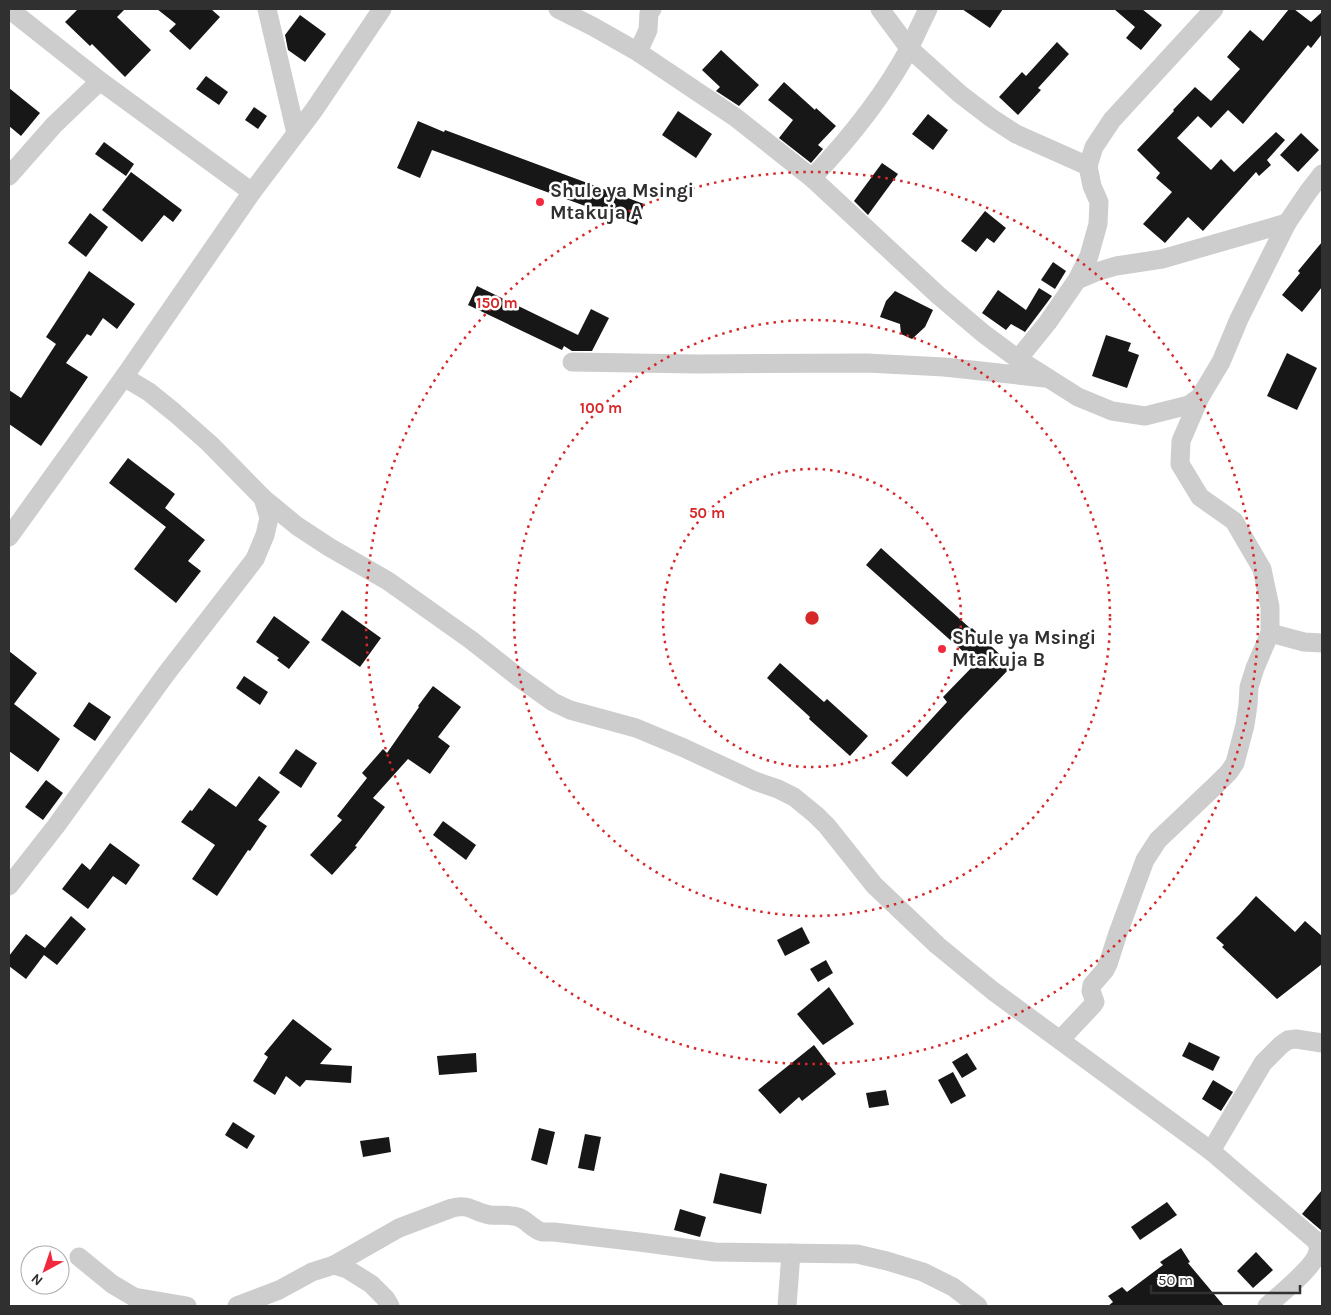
<svg xmlns="http://www.w3.org/2000/svg" width="1331" height="1315" font-family="Karla,sans-serif">
<rect width="100%" height="100%" fill="#fff"/>
<g fill="#171717">
<polygon points="78,9 125,9 117,17 151,50 125,77 92,44 90,46 65,22"/>
<polygon points="157,9 211,9 220,17 190,50 169,31 176,24"/>
<polygon points="962,9 1003,9 990,28"/>
<polygon points="1114,9 1142,9 1162,25 1141,50 1126,38 1135,27"/>
<polygon points="1289,9 1294,9 1311,22 1322,12 1322,34 1311,48 1308,45 1243,124 1228,110 1211,128 1198,116 1177,138 1211,170 1221,159 1234,172 1276,132 1285,140 1267,160 1271,165 1259,176 1256,172 1203,231 1188,217 1165,243 1143,224 1172,192 1156,178 1160,173 1137,150 1174,111 1173,110 1195,87 1211,101 1240,69 1227,57 1250,30 1263,41"/>
<polygon points="300,15 326,34 305,62 288,50 285,35"/>
<polygon points="1057,42 1069,54 1038,88 1041,90 1018,115 999,97 1022,72 1026,76"/>
<polygon points="721,50 759,85 739,106 716,91 720,87 702,70"/>
<polygon points="206,76 228,92 219,105 196,89"/>
<polygon points="784,82 815,110 816,108 836,126 818,145 823,149 811,163 779,138 793,120 768,100"/>
<polygon points="9,88 40,113 21,136 9,126"/>
<polygon points="254,107 267,116 258,129 245,120"/>
<polygon points="678,111 712,134 696,158 662,135"/>
<polygon points="928,114 948,130 933,150 912,134"/>
<polygon points="418,121 444,132 445,130 644,204 637,225 432,150 420,178 397,168"/>
<polygon points="1301,133 1319,150 1298,172 1280,155"/>
<polygon points="104,142 134,164 126,176 95,154"/>
<polygon points="882,163 898,174 868,215 854,201"/>
<polygon points="131,172 182,210 173,222 164,215 142,242 102,210"/>
<polygon points="985,211 1006,228 994,243 987,238 976,252 961,241"/>
<polygon points="90,213 108,227 86,257 68,243"/>
<polygon points="1322,242 1322,287 1302,312 1282,295 1300,273 1298,271"/>
<polygon points="1053,262 1066,271 1055,289 1041,280"/>
<polygon points="89,271 135,304 117,329 103,318 91,336 87,334 66,363 88,377 41,446 9,424 9,390 21,398 56,344 46,337"/>
<polygon points="477,286 578,335 591,309 609,318 592,351 572,351 564,346 562,350 468,305"/>
<polygon points="1039,288 1052,296 1025,332 1011,324 1006,330 982,313 998,290 1026,310"/>
<polygon points="895,291 933,310 925,327 912,339 901,334 900,324 880,317 886,301"/>
<polygon points="1106,335 1131,343 1128,351 1139,355 1127,388 1092,376"/>
<polygon points="1287,353 1317,368 1297,410 1267,396"/>
<polygon points="128,458 175,494 165,508 205,540 188,561 201,571 176,603 134,569 166,527 109,483"/>
<polygon points="881,548 971,629 972,628 1012,666 963,717 907,777 891,763 947,702 943,697 976,663 866,565"/>
<polygon points="342,610 381,638 360,667 321,640"/>
<polygon points="274,616 310,642 289,669 277,660 279,658 256,642"/>
<polygon points="9,651 37,673 14,704 60,739 38,772 9,751"/>
<polygon points="780,663 824,702 827,699 868,736 850,756 809,719 810,717 767,678"/>
<polygon points="244,676 268,692 260,705 236,688"/>
<polygon points="433,686 461,707 438,737 450,746 430,774 408,759 373,798 385,807 355,846 357,847 332,875 310,855 342,820 337,816 367,778 362,773 383,749 387,753 419,707 418,706"/>
<polygon points="89,702 111,717 95,741 73,726"/>
<polygon points="296,749 317,763 301,788 279,773"/>
<polygon points="259,776 280,792 258,820 267,826 250,851 248,850 217,896 192,879 215,845 181,822 190,810 192,811 209,788 236,807"/>
<polygon points="46,780 63,793 43,820 25,807"/>
<polygon points="443,821 476,845 466,860 433,835"/>
<polygon points="110,843 140,865 126,885 113,876 88,909 62,889 82,863 90,870"/>
<polygon points="1256,896 1295,932 1305,921 1322,936 1322,964 1277,999 1222,947 1224,945 1216,938 1240,914"/>
<polygon points="71,916 86,929 57,965 44,955 26,979 9,966 9,956 26,934 45,948"/>
<polygon points="802,927 810,943 785,956 777,940"/>
<polygon points="826,960 833,973 818,982 810,969"/>
<polygon points="829,987 854,1024 823,1045 797,1014"/>
<polygon points="293,1019 332,1049 320,1064 352,1066 351,1083 306,1080 300,1087 286,1076 275,1095 253,1081 268,1057 264,1054"/>
<polygon points="1189,1042 1220,1057 1213,1071 1182,1056"/>
<polygon points="814,1045 836,1074 802,1101 799,1097 780,1114 758,1090"/>
<polygon points="476,1053 477,1072 439,1075 437,1056"/>
<polygon points="967,1053 977,1069 962,1078 952,1062"/>
<polygon points="953,1072 966,1096 951,1104 938,1080"/>
<polygon points="1213,1080 1233,1092 1221,1111 1202,1099"/>
<polygon points="886,1090 889,1105 869,1108 866,1093"/>
<polygon points="233,1122 255,1136 247,1149 225,1135"/>
<polygon points="539,1128 555,1132 547,1165 531,1160"/>
<polygon points="585,1134 601,1137 594,1171 578,1168"/>
<polygon points="389,1137 391,1152 363,1157 360,1141"/>
<polygon points="720,1173 767,1184 761,1214 713,1203"/>
<polygon points="1322,1190 1322,1231 1302,1214"/>
<polygon points="1167,1202 1177,1215 1140,1240 1131,1227"/>
<polygon points="680,1209 706,1217 700,1237 674,1230"/>
<polygon points="1181,1248 1190,1262 1188,1263 1224,1306 1108,1306 1113,1302 1108,1296 1122,1287 1127,1292 1163,1265 1160,1262"/>
<polygon points="1256,1252 1273,1270 1253,1288 1237,1271"/>
</g>
<g fill="none" stroke-linecap="round" stroke-linejoin="round">
<g stroke="#cdcdcd" stroke-width="19">
<polyline points="9,9 100,81 252,192"/>
<polyline points="267,9 296,133"/>
<polyline points="558,9 592,26 638,52 735,117 812,178 938,295 984,334 1018,359 1078,397 1112,411 1145,416 1189,405 1200,397 1221,362 1239,319 1287,223 1308,192 1322,174"/>
<polyline points="880,9 909,48 960,94 990,117 1016,134 1088,166"/>
<polyline points="638,52 648,30 649,13 652,9"/>
<polyline points="9,176 54,125 100,81"/>
<path d="M812,178C849,139 884,96 910,47C916,34 922,21 928,9"/>
<polyline points="1077,280 1096,272 1116,266 1162,259 1287,223"/>
<polyline points="1018,359 1048,322 1077,280 1089,256 1098,224 1099,202 1092,186 1088,166 1094,147 1112,120 1214,9"/>
<polyline points="572,362 697,364 867,363 944,367 1045,378"/>
<path d="M124,377L149,392L175,413L210,444L263,498L297,526L329,547L388,581L471,640L518,677L553,702L570,710L636,728L684,748L755,781L778,789L794,797L816,815L827,826L874,885L937,945L993,991L1211,1151L1315,1240C1317,1243 1319,1247 1318,1251C1316,1266 1279,1295 1267,1306"/>
<polyline points="9,537 124,377 252,192 314,110 382,9"/>
<polyline points="1270,633 1304,642 1322,643"/>
<polyline points="9,886 56,826 166,674 255,559 265,535 269,518 263,498"/>
<polyline points="1060,1040 1093,1005 1095,1002 1091,991 1092,985 1105,970 1108,964 1118,933 1145,860 1158,840 1216,785 1229,772 1235,763 1245,725 1248,705 1249,687 1255,668 1270,633 1270,607 1262,569 1234,521 1200,497 1180,464 1181,441 1200,397"/>
<polyline points="1211,1151 1263,1063 1281,1045 1288,1040 1296,1039 1322,1043"/>
<polyline points="79,1257 112,1284 134,1297 187,1306"/>
<path d="M334,1265L399,1228L452,1208C469,1203 475,1213 490,1215C499,1216 509,1214 518,1217C527,1220 532,1229 542,1232C545,1232 550,1232 554,1232L639,1242L715,1252L857,1254L887,1261L923,1272L953,1287L978,1306"/>
<polyline points="237,1306 279,1290 312,1272 334,1265 347,1269 371,1284 386,1299 390,1306"/>
<polyline points="787,1306 791,1253"/>
</g>
</g>
<g fill="none" stroke="#d62828" stroke-width="2.5" stroke-dasharray="2.5 5">
<circle cx="812" cy="618" r="149"/>
<circle cx="812" cy="618" r="298"/>
<circle cx="812" cy="618" r="446"/>
</g>
<g fill="#f1293e" stroke="#fff" stroke-width="2">
<circle cx="540" cy="202" r="5"/>
<circle cx="942" cy="649" r="5"/>
</g>
<g text-anchor="middle" dominant-baseline="central" stroke-width="5" stroke-linejoin="round" paint-order="stroke">
<g font-size="19" font-weight="bold" fill="#303030" stroke="#fff" text-anchor="start">
<text x="550" y="191">Shule ya Msingi<tspan x="550" dy="22">Mtakuja A</tspan></text>
<text x="952" y="638">Shule ya Msingi<tspan x="952" dy="22">Mtakuja B</tspan></text>
</g>
</g>
<circle cx="812" cy="618" r="8" fill="#d62828" stroke="#fff" stroke-width="2.5"/>
<g font-size="15" text-anchor="middle" font-weight="bold" fill="#d62828" stroke="#fff" stroke-width="5" stroke-linejoin="round" paint-order="stroke">
<text x="497" y="308">150 m</text>
<text x="601" y="413">100 m</text>
<text x="707" y="518">50 m</text>
</g>
<rect width="1331" height="1315" fill="none" stroke="#303030" stroke-width="20"/>
<g transform="translate(45 1270) rotate(220)"><circle r="24" fill="#ffffff" stroke="#acacac"/>
<path d="M0-4L9 19L0 12L-9 19Z" fill="#f1293e"/>
<text y="-8" font-size="14" font-weight="bold" text-anchor="middle" fill="#303030">N</text>
</g>
<path d="M1151 1285v8h149v-8" fill="none" stroke="#303030" stroke-width="2.5"/>
<text x="1158" y="1285" font-size="15" fill="#303030" stroke="#ffffff" stroke-width="4" paint-order="stroke">50 m</text>
</svg>
